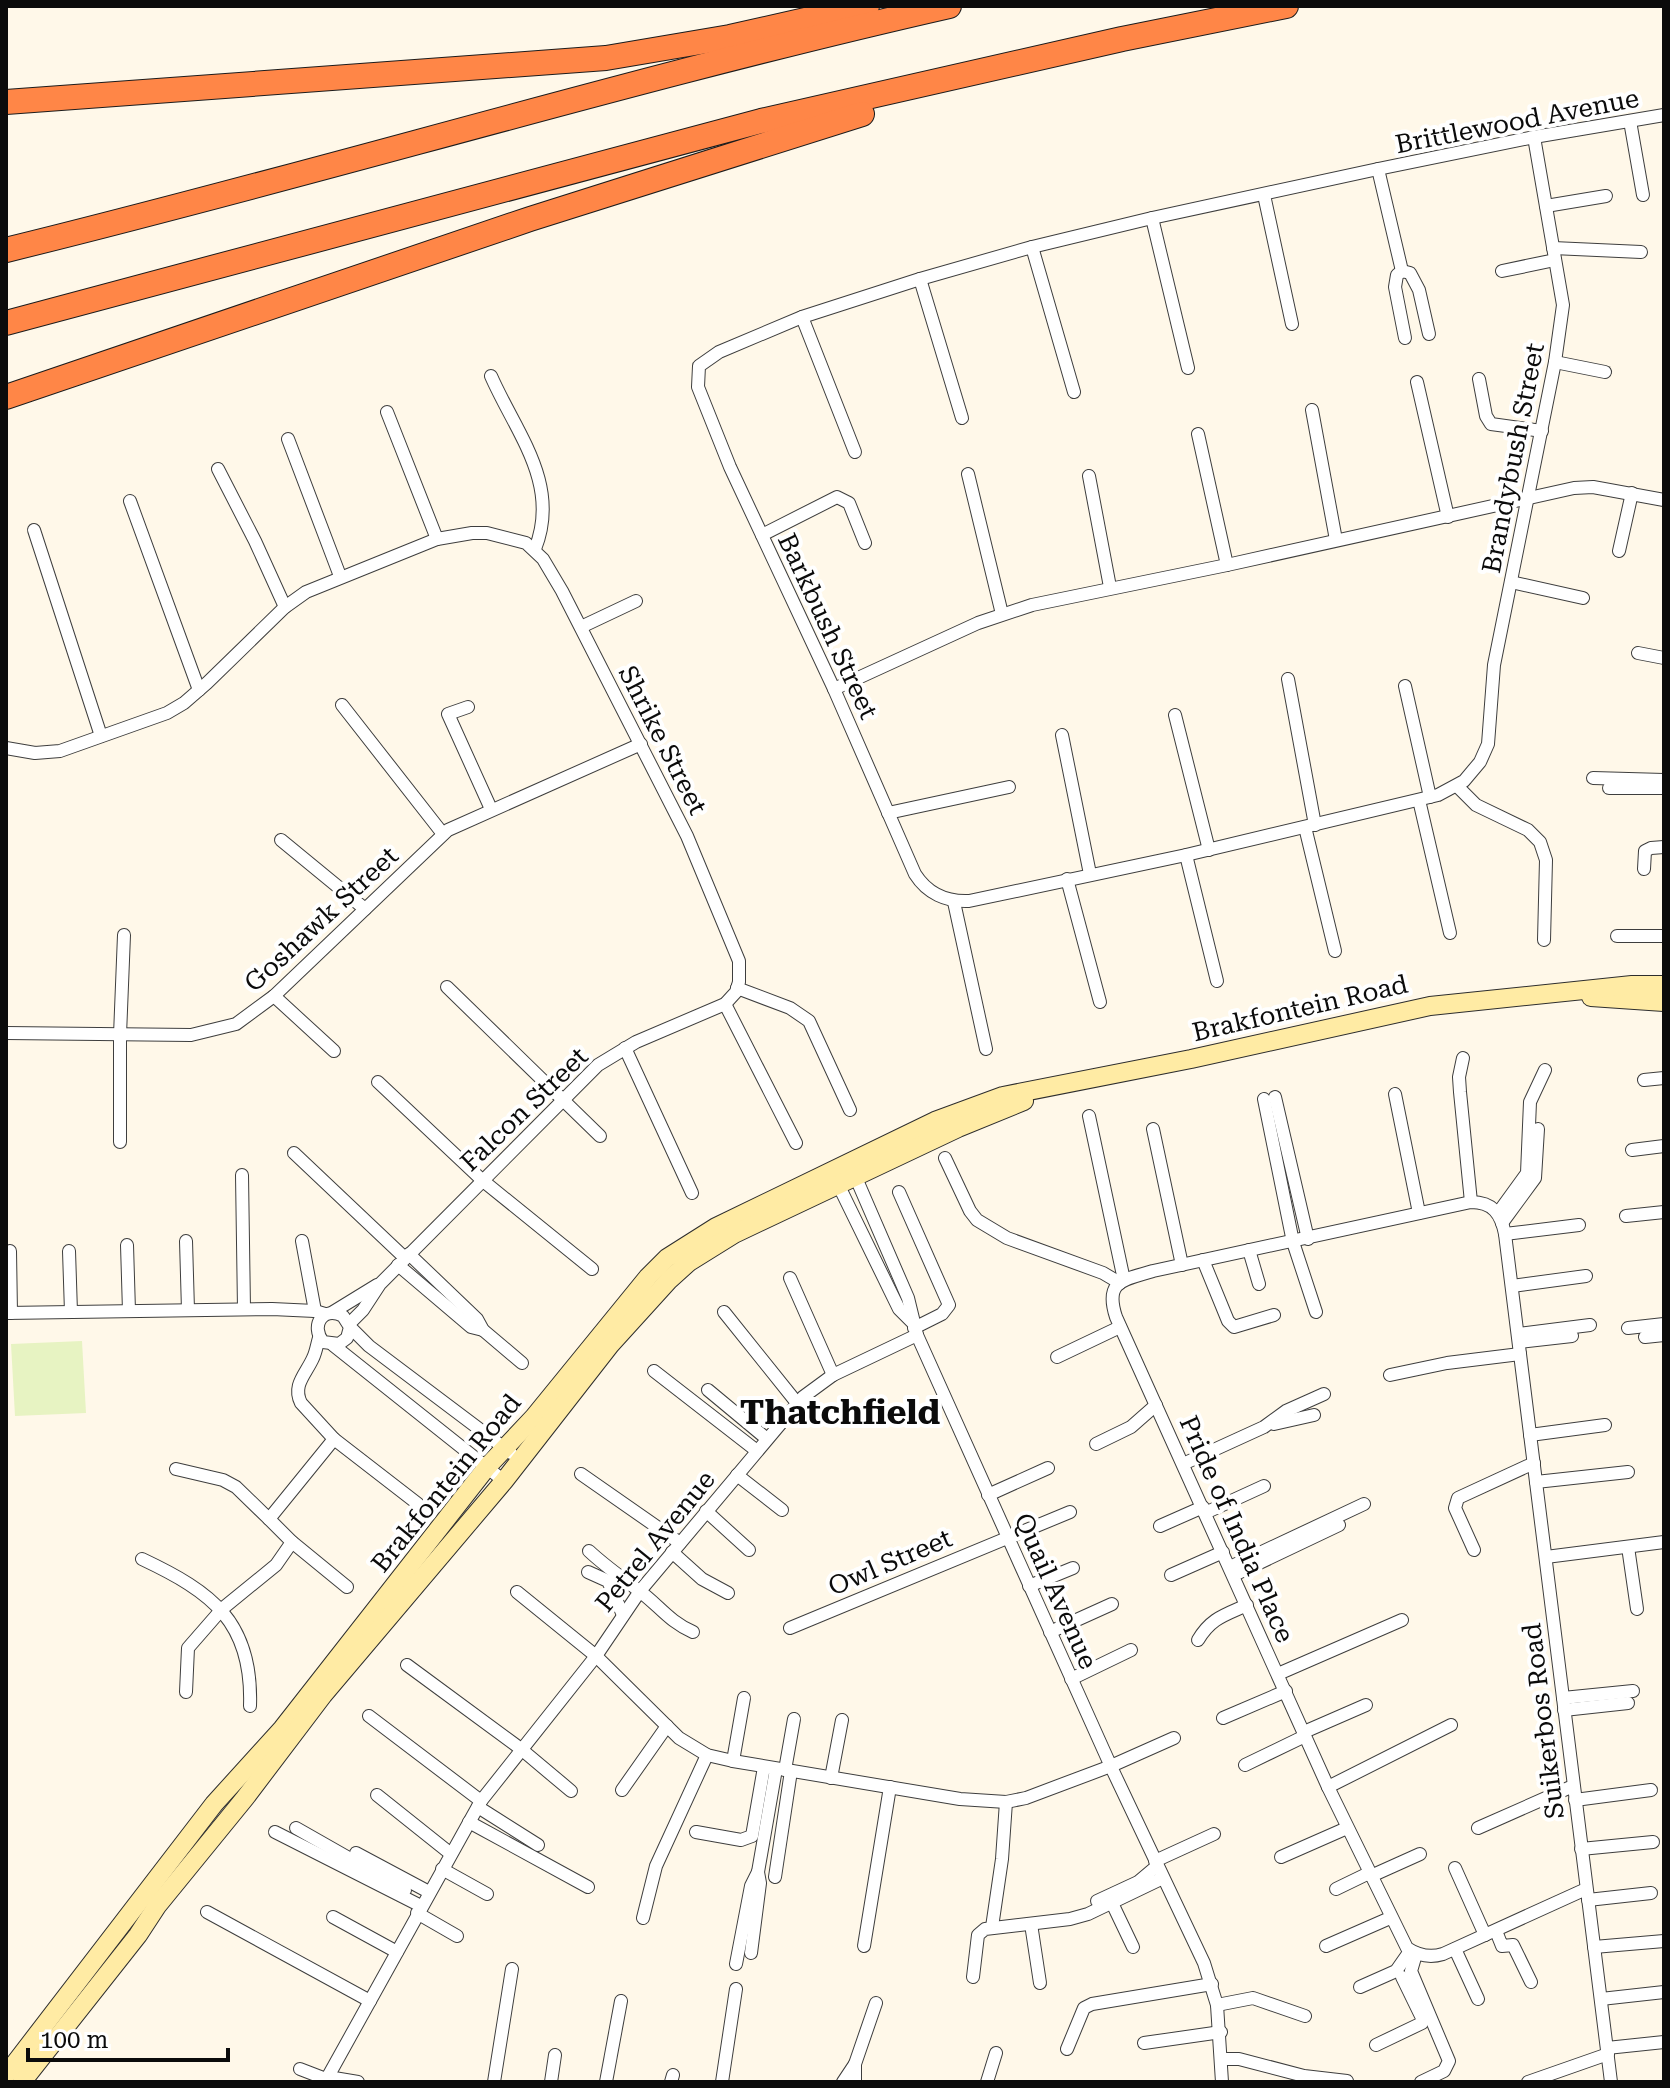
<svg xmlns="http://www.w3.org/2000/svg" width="1670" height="2088" font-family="'Roboto Serif',serif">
<rect width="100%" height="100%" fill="#fff8e9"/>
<polygon fill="#e7f3c2" points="82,1341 86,1413 15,1416 11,1344"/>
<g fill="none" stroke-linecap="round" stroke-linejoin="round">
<g stroke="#3e3e3e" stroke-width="14">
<g id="street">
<polyline points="1630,121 1643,195"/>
<path d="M1534,137L1563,305L1555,362L1494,665L1488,744L1480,762L1464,781L1438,795L1186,855L969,901C946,902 927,893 915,874L834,689L730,467L698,387L699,366L719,352L802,317L920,279L1032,247L1152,218L1378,169L1534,137L1664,115"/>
<polyline points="1378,169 1402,271"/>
<polyline points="1264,195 1292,324"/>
<polyline points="1546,206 1606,196"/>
<polyline points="1152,218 1188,368"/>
<polyline points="1032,247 1074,392"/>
<polyline points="1553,248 1641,252"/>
<polyline points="1502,271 1555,260"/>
<polyline points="920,279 962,418"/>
<polyline points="802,317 855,452"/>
<polyline points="1405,338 1395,287 1397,275 1402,271 1410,273 1419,290 1429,334"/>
<polyline points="1555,362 1605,372"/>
<path d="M491,376C516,433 561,484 535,549"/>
<polyline points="1479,379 1486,416 1491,424 1542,431"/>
<polyline points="1417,382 1448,517"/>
<polyline points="1312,410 1336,540"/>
<polyline points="387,412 437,539"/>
<polyline points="1198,434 1227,565"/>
<polyline points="288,439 340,576"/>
<polyline points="218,469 255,541 285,607"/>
<polyline points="968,474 1002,614"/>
<polyline points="1089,476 1110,587"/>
<polyline points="130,501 199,690"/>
<polyline points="34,530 101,736"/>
<polyline points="762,535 837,497 849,503 865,543"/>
<polyline points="1619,551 1632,493"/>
<polyline points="1511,582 1583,598"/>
<polyline points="581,627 636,601"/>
<polyline points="1638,653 1664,658"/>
<polyline points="1288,679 1315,825"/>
<polyline points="1405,686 1430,797"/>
<polyline points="834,689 978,623 1032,605 1227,565 1574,488 1593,487 1664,500"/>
<polyline points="342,705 443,834"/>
<polyline points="468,707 448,714 491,809"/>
<polyline points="1175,715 1209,850"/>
<polyline points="1062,735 1090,874"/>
<polyline points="6,748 35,753 60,751 167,713 184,703 207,683 285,607 306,592 437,539 472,533 487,533 526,543 543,559 562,591 687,836 739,961 739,982 736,992 725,1004 636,1042 598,1065 380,1284 363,1310 349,1324"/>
<polyline points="1593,778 1664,780"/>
<polyline points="1457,786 1476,805 1528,830 1540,842 1546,860 1544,940"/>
<polyline points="1609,788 1664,788"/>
<polyline points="1419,800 1450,933"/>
<polyline points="888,813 1009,787"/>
<polyline points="1305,827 1335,951"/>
<polyline points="281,840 365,909"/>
<polyline points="1186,855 1217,981"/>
<polyline points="1644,869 1645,851 1651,848 1664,847"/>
<polyline points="1067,879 1100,1002"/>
<polyline points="954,902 986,1049"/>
<polyline points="1617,936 1664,936"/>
<polyline points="447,987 600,1136"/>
<polyline points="737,988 790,1008 809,1021 850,1110"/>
<polyline points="274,996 334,1051"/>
<polyline points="725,1004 796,1143"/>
<polyline points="6,1033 191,1035 236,1024 274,996 448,830 641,744"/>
<polyline points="625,1048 692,1193"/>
<polyline points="1463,1058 1459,1077 1460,1092 1471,1202"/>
<polyline points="1644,1080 1664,1078"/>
<polyline points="378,1082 482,1180 592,1269"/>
<polyline points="1395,1094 1419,1213"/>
<polyline points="1275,1097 1308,1239"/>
<polyline points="1264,1099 1293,1242 1316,1312"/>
<polyline points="1089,1116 1124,1280"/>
<polyline points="1153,1129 1182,1265"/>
<polyline points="120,1142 120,1035 124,935"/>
<polyline points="1632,1150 1664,1146"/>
<polyline points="294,1153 405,1258"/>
<polyline points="945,1158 970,1211 977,1220 1007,1238 1103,1273 1120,1283"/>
<polyline points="853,1171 908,1298 917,1335 1113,1771 1204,1963 1217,2005 1222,2082"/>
<polyline points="242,1175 244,1309"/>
<polyline points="835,1178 899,1309 912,1322"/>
<polyline points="899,1192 949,1305 942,1314 914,1328"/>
<polyline points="1498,1213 1527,1173 1530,1102 1545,1070"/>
<polyline points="1626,1216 1664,1212"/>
<polyline points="1502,1223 1535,1178 1538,1129"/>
<polyline points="1505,1234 1579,1225"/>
<polyline points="186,1241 188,1310"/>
<polyline points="302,1241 315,1311"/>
<polyline points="127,1245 129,1311"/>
<polyline points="1249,1250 1259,1284"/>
<polyline points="10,1251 11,1313"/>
<polyline points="69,1251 71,1312"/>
<polyline points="409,1254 477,1319 483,1330 522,1363"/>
<polyline points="1203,1260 1228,1321 1234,1327 1274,1315"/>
<polyline points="398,1265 471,1327 483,1330"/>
<polyline points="790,1278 833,1375"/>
<polyline points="1512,1286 1586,1276"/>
<polyline points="333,1312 377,1285"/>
<polyline points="724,1312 797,1403"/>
<polyline points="6,1313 272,1309 315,1311 325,1314"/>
<path d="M350,1327L347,1338L339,1344L323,1342C310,1325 323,1306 343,1316L350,1327L369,1346L511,1453"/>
<polyline points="1628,1328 1664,1324"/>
<polyline points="1518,1334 1590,1325"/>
<polyline points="1645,1337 1664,1335"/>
<path d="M319,1338C317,1344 316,1352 313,1358C306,1374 292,1385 301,1403L334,1439L418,1504"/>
<polyline points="1519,1342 1572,1336"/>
<polyline points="333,1345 504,1481"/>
<polyline points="1057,1357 1120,1327"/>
<polyline points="654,1371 757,1451"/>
<polyline points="1390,1375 1447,1363 1520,1354"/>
<polyline points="708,1390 767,1439"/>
<polyline points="1274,1424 1314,1415"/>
<polyline points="1530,1435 1605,1425"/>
<polyline points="334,1439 269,1519 292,1542 347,1587"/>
<polyline points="1096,1444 1131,1427 1156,1405"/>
<polyline points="1183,1464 1264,1427 1286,1411 1324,1394"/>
<polyline points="176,1469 223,1480 236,1487 269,1519"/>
<polyline points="581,1474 680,1543"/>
<polyline points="737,1475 782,1510"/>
<polyline points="1536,1482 1628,1472"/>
<polyline points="988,1495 1048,1468"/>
<polyline points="706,1511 749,1550"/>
<polyline points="1205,1513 1264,1486"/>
<polyline points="1160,1526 1203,1507"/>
<polyline points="1628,1547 1637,1609"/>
<polyline points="1474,1550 1455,1508 1458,1498 1534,1463"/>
<path d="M589,1551C605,1566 621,1577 638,1590C659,1605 668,1621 693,1632"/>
<polyline points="672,1552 702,1579 728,1593"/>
<polyline points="1546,1557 1664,1542"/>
<path d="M142,1559C212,1592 253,1622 250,1706"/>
<polyline points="1230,1567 1364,1504"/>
<polyline points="588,1572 608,1581 623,1615"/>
<polyline points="1171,1575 1223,1552"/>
<polyline points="1234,1575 1339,1525"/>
<polyline points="1029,1586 1073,1568"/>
<polyline points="517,1592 596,1656 679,1738 707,1755 733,1761 960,1799 1006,1802 1026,1798 1111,1766 1174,1738"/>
<polyline points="790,1628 1070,1512"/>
<polyline points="1050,1632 1112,1604"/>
<path d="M1198,1640C1211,1618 1225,1615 1247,1605"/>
<polyline points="407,1665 521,1749 571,1791"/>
<polyline points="1278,1674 1402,1620"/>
<polyline points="1071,1679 1131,1650"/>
<polyline points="186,1692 188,1648 222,1609 276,1565 292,1542"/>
<polyline points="1563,1698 1633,1691"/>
<polyline points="1564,1710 1628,1703"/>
<polyline points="369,1716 481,1801"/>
<polyline points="1223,1718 1286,1691"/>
<polyline points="1304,1732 1366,1705"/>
<polyline points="733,1761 744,1698"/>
<polyline points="1245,1765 1305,1736"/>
<polyline points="785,1770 794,1719"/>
<polyline points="831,1778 842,1720"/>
<polyline points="1328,1787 1451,1725"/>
<polyline points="622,1790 667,1726"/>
<polyline points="377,1795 451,1854"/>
<polyline points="1575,1800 1651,1790"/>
<polyline points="478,1807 538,1845"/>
<polyline points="469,1822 588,1887"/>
<polyline points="296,1828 405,1890"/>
<polyline points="1478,1828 1573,1786"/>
<polyline points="275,1832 421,1906"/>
<polyline points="696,1832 741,1840 752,1836 764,1767"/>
<polyline points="1581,1849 1653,1842"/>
<polyline points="356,1853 429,1892"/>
<polyline points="1281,1857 1347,1828"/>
<polyline points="1155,1861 1214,1834"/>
<polyline points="1455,1868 1485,1935"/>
<polyline points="442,1869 487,1894"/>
<polyline points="1371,1876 1420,1854"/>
<polyline points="775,1877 791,1771"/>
<polyline points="1336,1889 1369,1873"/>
<path d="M1586,1889L1443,1954C1430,1958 1419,1956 1407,1948L1328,1787L1116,1317C1104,1280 1124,1280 1153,1271L1471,1202C1493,1202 1501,1214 1505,1234L1611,2082"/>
<polyline points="1588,1900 1651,1893"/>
<polyline points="1097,1901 1138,1882 1157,1866"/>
<polyline points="1112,1903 1133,1947"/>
<polyline points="207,1912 370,2001"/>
<polyline points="417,1913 457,1936"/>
<polyline points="333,1917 397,1952"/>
<polyline points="643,1918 656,1866 707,1755"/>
<polyline points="1031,1924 1040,1983"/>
<polyline points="992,1927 1002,1859 1006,1802"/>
<polyline points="1496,1931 1502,1946 1513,1945 1531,1982"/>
<polyline points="864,1946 890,1787"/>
<polyline points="1326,1946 1390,1918"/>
<polyline points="1594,1947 1664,1941"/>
<polyline points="1455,1949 1478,1999"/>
<polyline points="751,1953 760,1883 758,1872 776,1769"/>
<polyline points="1416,1954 1411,1971 1449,2061 1444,2071 1421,2082"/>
<polyline points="736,1964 751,1886 758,1872"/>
<polyline points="973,1977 978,1935 985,1929 1070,1919 1088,1914 1163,1878"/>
<polyline points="1360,1987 1396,1971 1410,1951"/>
<polyline points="1601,1999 1664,1992"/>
<polyline points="1217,2005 1253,1998 1305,2016"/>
<polyline points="1144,2043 1221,2032"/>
<polyline points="1376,2045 1422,2023 1422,2018 1402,1977"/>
<polyline points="1607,2048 1664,2042"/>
<polyline points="1067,2049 1084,2008 1092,2004 1212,1984"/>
<polyline points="1221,2059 1239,2059 1304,2076 1347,2081"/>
<polyline points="300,2069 326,2079"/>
<polyline points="328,2077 358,2082"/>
<polyline points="325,2082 481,1801 596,1656 640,1591 803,1397 833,1375 917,1335"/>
<polyline points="494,2082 512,1969"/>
<polyline points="551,2082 555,2055"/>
<polyline points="606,2082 621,2001"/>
<polyline points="671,2082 673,2075"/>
<polyline points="722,2082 736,1989"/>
<polyline points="843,2082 855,2064"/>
<polyline points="855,2082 855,2064 876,2003"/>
<polyline points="987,2082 996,2053"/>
<polyline points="1528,2082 1608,2054"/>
</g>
</g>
<g stroke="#2d2d2d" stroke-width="20">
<g id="secondary">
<polyline points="1591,997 1664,1002"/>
<polyline points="6,2075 214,1804 282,1729 487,1467 534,1417 648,1277 667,1258 716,1227 935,1121 1003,1096 1191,1059 1430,1006 1632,985 1664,985"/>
<polyline points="22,2082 138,1935 157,1906 245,1798 323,1695 504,1481 610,1345 669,1280 689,1262 734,1234 958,1128 1024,1101"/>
</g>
</g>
<g stroke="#1c1c1c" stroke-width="26">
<g id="highway">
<polyline points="6,102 606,58 730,37 867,6"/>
<path d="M6,250C321,173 632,78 949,6"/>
<polyline points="6,323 761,121 1122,39 1286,6"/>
<polyline points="6,397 530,219 862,114"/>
</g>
</g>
<use href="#street" stroke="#fff" stroke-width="12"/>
<use href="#secondary" stroke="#ffeba4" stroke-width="18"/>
<use href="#highway" stroke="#ff8647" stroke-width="24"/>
</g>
<g text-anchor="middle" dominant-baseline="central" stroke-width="8" stroke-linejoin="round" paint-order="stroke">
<g font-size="26" fill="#0b0b0b" stroke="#fff">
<text transform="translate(1517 121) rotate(-11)">Brittlewood Avenue</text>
<text transform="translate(1513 458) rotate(-79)">Brandybush Street</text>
<text transform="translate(828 626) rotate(65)">Barkbush Street</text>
<text transform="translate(663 740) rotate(63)">Shrike Street</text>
<text transform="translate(321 919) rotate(-43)">Goshawk Street</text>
<text transform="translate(1300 1008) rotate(-13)">Brakfontein Road</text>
<text transform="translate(524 1109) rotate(-44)">Falcon Street</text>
<text transform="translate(446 1483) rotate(-51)">Brakfontein Road</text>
<text transform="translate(1237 1529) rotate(66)">Pride of India Place</text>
<text transform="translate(655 1541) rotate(-51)">Petrel Avenue</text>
<text transform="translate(890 1562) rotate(-23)">Owl Street</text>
<text transform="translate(1056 1591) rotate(66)">Quail Avenue</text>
<text transform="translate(1543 1721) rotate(-97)">Suikerbos Road</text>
</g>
<g font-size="34" font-weight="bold" fill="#0b0b0b" stroke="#fff">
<text x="840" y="1412">Thatchfield</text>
</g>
</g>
<rect width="1670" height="2088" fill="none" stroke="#0b0b0b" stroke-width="16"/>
<path d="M28 2048v12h200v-12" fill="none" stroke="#0b0b0b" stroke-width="4"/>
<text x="40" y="2048" font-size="24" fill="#0b0b0b" stroke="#ffffff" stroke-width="6" paint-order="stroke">100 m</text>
</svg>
